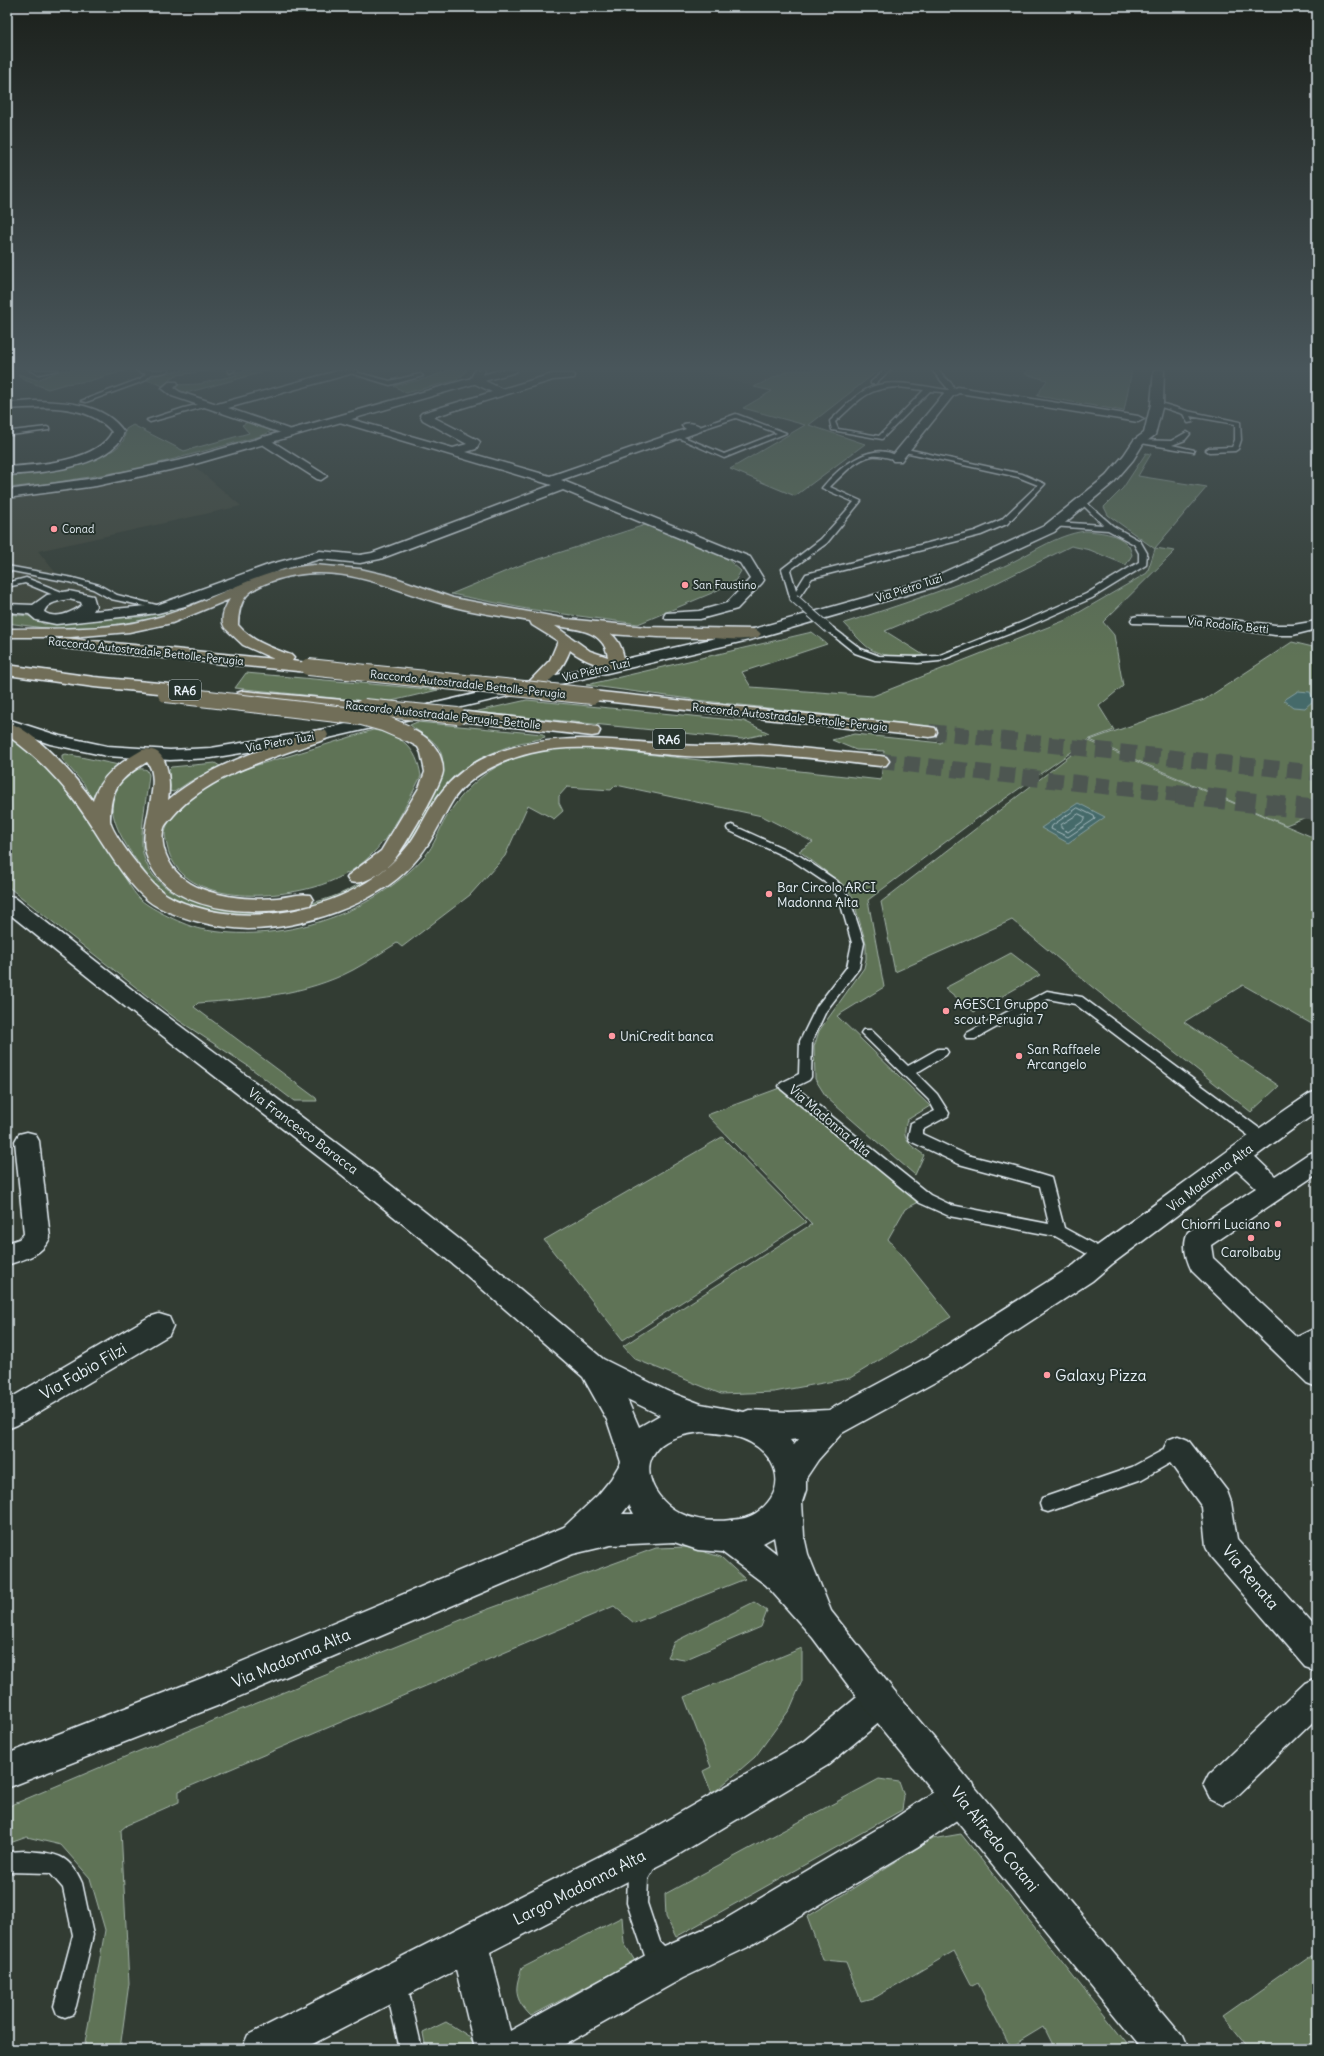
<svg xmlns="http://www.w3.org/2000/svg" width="1324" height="2056" font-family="Delius,sans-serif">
<rect width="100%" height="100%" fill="#323c33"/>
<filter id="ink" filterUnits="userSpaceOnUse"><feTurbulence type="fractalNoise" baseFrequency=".025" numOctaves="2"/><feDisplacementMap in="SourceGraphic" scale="8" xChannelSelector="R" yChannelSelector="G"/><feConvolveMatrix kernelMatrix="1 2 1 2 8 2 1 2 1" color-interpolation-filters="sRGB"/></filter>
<g filter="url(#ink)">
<g fill="#41473b">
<polygon points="695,370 789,370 754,387"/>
<polygon points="194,466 241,506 38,551 64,583 188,609 91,627 27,627 7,623 7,499 97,487"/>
</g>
<g fill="#5e7357" stroke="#a3b2a8">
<polygon points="62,370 127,370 89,381 65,384 48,389 22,379 18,374 37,380"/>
<path d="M185,370H214L177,375L169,379L166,387L147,380C159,372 171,372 185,370Z"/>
<polygon points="245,370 271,370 186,393 174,388 177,385 199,384 237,375 234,373"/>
<polygon points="450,370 468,370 457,380 406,393 394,386 424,379"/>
<polygon points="790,370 879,370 809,425 865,444 795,496 730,469 805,425 743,408 772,391 754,387"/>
<polygon points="1028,370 1132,370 1124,411 1037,396 1047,380 1025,374"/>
<path d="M248,422L273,430L264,435L137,469L52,483L7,488V476C32,475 110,463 123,441C125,438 125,432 126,429L133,425L184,451L249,433L242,425Z"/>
<path d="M1146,453L1151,454L1138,476L1207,487L1155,548L1175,551L1103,622L1114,635L1123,686L1099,706L1114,730L1090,739L983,814L868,900L884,987L837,1016L930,1106L907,1120C901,1141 908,1143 924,1155L915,1175L827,1098L815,1079L814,1047L819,1031L864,968L866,959V943L852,896L845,886L799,851L813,842L762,816L616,785L611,790L567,787L559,796V803L563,811L554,819L528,805L505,856L470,895L402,947L397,943C382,952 368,962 353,970C306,995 250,999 198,1003L194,1007L316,1098L317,1101H294L248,1066L175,1018L7,886V735C51,762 85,818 114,860C122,871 131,891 141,900C151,909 186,926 200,929C279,945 371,916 425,856C434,846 439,830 446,818C478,765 523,748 582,747L881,780L884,751L856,750L832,740L854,734L941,743L943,728L697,700L586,685L812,632L827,644L742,672L751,687L873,696L1066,620L1147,573L1155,549L1108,515L1104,507L1123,488Z"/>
<polygon points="645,525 724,556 741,571 735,581 712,593 638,624 527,609 451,594 521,565"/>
<path d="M1085,531C1099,532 1117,533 1127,544C1130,546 1131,552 1132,555L1126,565L1090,550L1071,546L976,593L885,631L925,656C905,657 879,659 864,644C857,638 851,630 844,623C898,606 950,588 1002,567C1029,555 1055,535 1085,531Z"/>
<polygon points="178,607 188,609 149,621 91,627 52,629 7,623 7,614 29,616 44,624 108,617 143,617"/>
<polygon points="1292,642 1317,648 1317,813 1286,825 1090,740 1204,700"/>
<polygon points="246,673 438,690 383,703 235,688"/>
<polygon points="527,700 744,721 769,733 742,739 474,712"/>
<path d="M417,722L543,734L545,737C536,741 525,741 516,744C494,751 470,762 453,777C432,797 425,829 408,850C403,856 395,861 389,866C382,872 375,879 367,883C324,907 273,919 224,913C204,910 180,903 163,892C153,885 146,873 139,864C121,839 95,799 128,775C135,770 139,767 147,770L149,775C147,796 138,839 144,857C161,915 259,913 306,904C329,900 353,890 372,875C377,871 381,864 385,859C395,845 405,831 416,817C429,799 447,781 442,756C438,739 421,735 410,725Z"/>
<path d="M373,730C401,734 417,748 421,776C408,802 391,837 369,857C355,871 333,882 314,887C269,900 180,905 167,846C167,843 165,838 165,834C165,820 186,799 197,791C219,775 251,767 278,759C309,750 341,740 373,730Z"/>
<polygon points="1089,741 1317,839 1317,1027 1243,985 1184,1022 1279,1086 1251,1112 1091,986 1012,920 895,972 881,902"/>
<path d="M66,754L119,765C106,774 97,785 92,801L84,784L62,759V755Z"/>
<polygon points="215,763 220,766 189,782 174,792 168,791 169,769 171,767"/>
<polygon points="1011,953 1040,975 974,1012 945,988"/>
<polygon points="785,1086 925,1199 905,1209 888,1239 951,1317 850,1378 774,1392 721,1394 635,1359 623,1346 812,1224 707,1115"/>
<polygon points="722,1137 806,1222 623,1340 544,1240"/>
<polygon points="688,1547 721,1557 745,1579 634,1623 614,1606 179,1791 179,1802 127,1825 121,1830 129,1983 120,2049 84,2049 105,1930 90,1878 61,1845 27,1837 7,1844 7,1807 122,1758 483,1611 656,1548"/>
<polygon points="754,1602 767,1611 761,1627 684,1660 667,1657 674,1642"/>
<polygon points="802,1648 802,1681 790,1709 755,1757 712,1794 703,1771 711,1767 684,1697"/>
<polygon points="879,1779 899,1782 904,1796 902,1810 676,1937 666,1917 665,1894"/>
<polygon points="961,1834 1131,2049 1054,2049 1043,2027 1010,2047 978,1983 972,1986 954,1951 876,1997 861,2001 846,1962 823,1960 807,1917 932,1839"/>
<path d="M622,1917L624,1943L635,1961L531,2016C514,1999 514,1989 522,1968Z"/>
<polygon points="1317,1951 1317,2049 1249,2049 1223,2017"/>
<polygon points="446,2022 467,2035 478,2049 426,2049 423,2033"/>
</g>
<g fill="#456a6a" stroke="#86a0a3">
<polygon points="1298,691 1310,692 1314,700 1305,708 1293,707 1284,700"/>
<polygon points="1078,803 1105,817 1068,843 1041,828"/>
</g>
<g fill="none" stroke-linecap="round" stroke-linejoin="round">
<g stroke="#a7bbbf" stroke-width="1">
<polygon points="1078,808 1094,816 1095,819 1068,837 1051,829 1052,826"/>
<polygon points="1079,814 1085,817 1085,820 1068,832 1061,828 1061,825"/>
</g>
<g stroke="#4d5751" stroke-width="16" stroke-dasharray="16 8" stroke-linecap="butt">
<polyline points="929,732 1317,773"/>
<polyline points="880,761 1185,795"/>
</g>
<polyline stroke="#4d5751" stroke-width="20" stroke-dasharray="20 10" stroke-linecap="butt" points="1176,794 1317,810"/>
<g stroke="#e8f1f8" stroke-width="3">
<g id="lane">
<polygon points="29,370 58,370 39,374"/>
<polygon points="150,370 155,371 144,381 86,402 81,401 140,379"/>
<polygon points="228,370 235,370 230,373"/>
<polygon points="347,370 390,381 420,374 423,376 390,385 347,372"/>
<polygon points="884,370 890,370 875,384 871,384 871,382"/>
<path d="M932,370H938L952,384L955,393L930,391L882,439L832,430L830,421C842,410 853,396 867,389C891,377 924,387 949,390ZM898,387L924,390L879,436L838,429L835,422C858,402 865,388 898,387Z"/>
<polygon points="209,402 212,404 211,405 150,422 147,420 184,408"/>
<polygon points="1157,402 1187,411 1240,422 1241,440 1238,449 1235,451 1209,452 1206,450 1209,448 1232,447 1235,440 1235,424 1190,416 1193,422 1188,423 1183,414 1155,405 1155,403"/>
<polygon points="736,414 786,433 724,458 674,436 679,435 724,454 777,433 736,418 699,430 694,429"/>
<polygon points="47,427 49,428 49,430 11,435 7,433 7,429 12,431"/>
<polygon points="1187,432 1190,434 1185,440 1172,445 1194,450 1194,452 1135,442 1138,440 1171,441"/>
<path d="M902,448L1022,474L1045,484L1007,524L981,535L812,578L797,600H791L782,569L821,539L854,502L822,488C838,468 873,438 900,458L897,460C889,458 880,455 872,456C856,459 841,476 830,487L861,501L827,543L790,570L796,590L806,574L975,531L1001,520L1038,485L1018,477L900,451L899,450Z"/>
<polygon points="1082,499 1113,526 1140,541 1147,553 1146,565 1092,598 1024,628 939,661 918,663 875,660 855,653 825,629 832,627 861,649 879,656 918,657 938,656 1018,624 1086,594 1139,562 1139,553 1134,544 1108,530 1052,526 1051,524 1055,522 1103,525 1080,502 1080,500"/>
<polygon points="7,566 73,578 99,585 117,595 168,608 164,610 111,599 93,589 69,582 7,570"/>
<polygon points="26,578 67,594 68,596 61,598 25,583 7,587 7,583"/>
<polygon points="732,825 800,856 837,881 849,897 864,943 859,968 826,1011 812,1041 811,1077 809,1080 795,1087 930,1195 951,1205 1049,1224 1040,1186 959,1164 910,1141 908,1137 911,1123 935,1111 929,1100 861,1033 863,1030 871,1030 908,1066 938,1049 946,1049 948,1052 946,1055 916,1073 937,1094 949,1113 948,1116 922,1130 922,1134 967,1155 1015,1167 1051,1178 1064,1228 1108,1252 1110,1256 1108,1260 1103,1262 1098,1260 1055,1236 949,1216 920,1203 781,1089 779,1086 781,1083 799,1074 800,1041 817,1006 847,967 852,943 839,898 829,885 792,860 728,830 727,828 728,826"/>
<polygon points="1047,991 1082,997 1267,1134 1269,1138 1267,1142 1262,1143 1257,1142 1075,1004 1048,999 975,1039 967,1039 965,1036 967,1033"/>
<polygon points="1178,1442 1184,1445 1186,1450 1184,1455 1142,1479 1048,1512 1042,1510 1040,1504 1042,1498 1132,1467"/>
<path d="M25,1851C54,1853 69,1853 82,1883L93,1935L76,2006L73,2014L65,2017L57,2014L54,2006L73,1935L63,1888L50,1873L7,1872V1852Z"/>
<polygon points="648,1852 655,1855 658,1862 648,1879 647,1903 660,1942 673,1955 676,1962 673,1969 666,1972 659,1969 645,1956 627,1903 628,1876 631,1869 641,1855"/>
<polygon points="396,1973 403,1977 407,1984 422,2049 400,2049 385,1984 389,1977"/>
</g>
</g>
<g stroke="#e8f1f8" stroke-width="3">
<g id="street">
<path d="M136,370H169C164,375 141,375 136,370Z"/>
<polygon points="341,370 358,370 357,372 228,408 294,431 296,433 290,436 172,396 162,388 169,382 177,382 178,384 174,388 180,392 217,404"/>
<path d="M475,370H485L481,379L502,389L552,374H574L575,376L574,378L553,380L433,417L478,440L480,442L476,449L466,452L550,476L686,429L682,426L684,424C690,422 699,424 703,429L701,431L561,480L750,557L764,580L762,583L737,609L700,619H666L664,616L666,613L699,611L727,603L750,579L740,563L563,490L380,559L360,563L320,559L281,570L185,606L158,613L56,624L36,620L29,614L7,612V604L33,605L47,595L69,591L93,596L96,606L93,611L157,605L271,564L320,551L360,555L372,553L552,485L336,421L334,419L340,416L453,448L467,444L423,420L420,415L422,413L492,392L471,382L470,380ZM69,599L81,602L82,605C72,613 55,620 44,612C47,602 60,601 69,599Z"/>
<polygon points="958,387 1138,416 1144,419 1138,422 959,393 953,396 901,461 893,461 891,458 893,455 945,392"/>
<path d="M35,401C67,402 104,403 124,432C122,436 120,442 116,445C92,469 39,473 7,475V467C37,465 97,462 112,432C88,403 42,407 7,409V403Z"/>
<polygon points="263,436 267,438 327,476 321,480 317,479 259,442 257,440"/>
<polygon points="1138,616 1205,617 1275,625 1293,625 1317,621 1317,629 1293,635 1275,635 1205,625 1133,623 1131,620 1133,617"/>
<path d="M27,1132L35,1134L39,1141L50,1238C41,1256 25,1259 7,1265V1243L19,1239L24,1234L15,1141L19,1134Z"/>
<path d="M1239,1147L1248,1150L1275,1176L1308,1154L1317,1151V1174L1211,1245L1213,1258L1297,1337L1317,1327V1387L1307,1383L1192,1271C1186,1259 1182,1244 1188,1232L1256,1188L1230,1164L1227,1157L1230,1150Z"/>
<polygon points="159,1314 169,1317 173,1326 169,1335 17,1425 7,1429 7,1400 149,1317"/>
<polygon points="1178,1436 1188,1440 1227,1491 1231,1502 1237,1539 1317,1629 1317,1670 1305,1666 1211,1557 1206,1546 1202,1507 1168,1460 1163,1450 1168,1440"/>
<polygon points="1317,1678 1317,1718 1234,1798 1222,1804 1210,1798 1204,1786 1210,1774 1305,1683"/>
<polygon points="880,1683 892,1688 897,1700 892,1712 828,1765 671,1859 490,1952 510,2031 655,1950 722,1921 891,1821 947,1783 960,1778 973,1783 978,1796 973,1809 917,1847 748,1947 683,1978 557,2049 475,2049 456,1970 303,2049 242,2049 248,2035 645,1833 804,1741 868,1688"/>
</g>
</g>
<g stroke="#e8f1f8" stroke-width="3">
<g id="secondary">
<polygon points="500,370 517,370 516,372 188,466 96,486 7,498 7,490 96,478 186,459"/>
<polygon points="1154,370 1164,370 1163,404 1155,435 1143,444 1133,460 1114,482 1054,532 937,586 753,639 320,740 211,758 170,760 107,756 50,744 7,729 7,719 60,736 107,746 170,750 211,748 320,730 750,630 927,580 1044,526 1106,476 1124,455 1134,440 1144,433 1151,404"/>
<path d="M7,896L14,897L144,999L359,1160L483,1258L603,1359L667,1391L701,1404L744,1412L749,1410L787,1412L829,1410L928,1357L1074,1265L1094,1248C1166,1197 1236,1143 1309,1094L1317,1091V1112C1247,1161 1181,1213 1112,1264L1092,1281L948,1375L842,1433L818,1460L806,1478V1490L802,1502L804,1536L808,1554L831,1611L892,1688L1182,2035L1188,2049H1142L868,1712L813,1638L766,1585L722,1552L698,1550L674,1542L611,1545L573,1554L217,1706L7,1788V1754L215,1673L564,1527L598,1495L611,1479L621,1462L607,1420L583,1377L465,1274L341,1174L128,1009L7,912ZM627,1399L660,1415L639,1427ZM701,1432C715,1433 730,1434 743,1439C767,1448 786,1474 771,1498C765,1507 756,1515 745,1518C724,1522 700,1523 680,1513C655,1501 636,1467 661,1445C673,1436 687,1434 701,1432ZM799,1439L794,1445L790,1440ZM629,1505L634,1514H622ZM774,1537L777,1554L763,1543Z"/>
</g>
</g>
<g stroke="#e8f1f8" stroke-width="3">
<g id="highway">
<path d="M314,565L360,569L390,576L453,598L567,619L646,627L753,629L758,631L761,634L758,637C745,641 729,639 715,638C681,638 646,637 611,634C621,642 623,652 625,665L623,668C609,672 581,659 570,650C565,665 547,692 529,687L527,684L550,660L558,641L532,625L530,621C501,616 471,612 443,604C383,587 336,559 272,581C247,590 239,598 238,625C251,641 272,648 291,655L294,658L292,661L314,664L316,667L314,670L308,672L64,648L59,646L56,643L59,640L64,638L274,659L243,645L225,628C219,619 225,607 230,599L172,623L129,632L71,637H7V631L12,629C61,628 115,631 163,616C217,600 254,570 314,565ZM555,626C577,629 604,630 608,657L590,651Z"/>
<polygon points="7,665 94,677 191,686 197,688 199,691 197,694 191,696 94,687 7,675"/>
<polygon points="243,691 364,702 370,704 372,707 370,710 364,712 237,699 235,696 237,693"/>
<polygon points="592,691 929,727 935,728 937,732 935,736 929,737 586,699 584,696 586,693"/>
<polygon points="458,711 592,726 598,727 600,731 598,735 592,736 452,720 450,716 452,712"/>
<path d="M7,722C34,729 77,779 93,801C100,775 120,763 142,750C169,744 171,782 168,800C210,764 263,750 314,731L320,730L326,731L328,735L326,739C276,757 208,774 173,816C170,820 165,824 164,828C161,837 163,847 166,855C172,871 186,883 202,889C226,898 252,900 277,898C288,897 299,893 310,895L313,900L310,905C259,918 158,915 145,849C140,826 163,780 147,762C120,778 110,788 110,820C110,832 148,880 159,889C169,898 183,903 196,907C261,927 349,907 397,858C414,842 421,823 433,804C448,779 471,762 499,752C554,732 608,740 665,744C691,746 716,747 742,745L749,743L880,756L886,757L889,761L886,765L880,766C843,762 805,756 767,755C740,754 712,758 685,756C634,753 581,741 531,753C502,760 470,775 453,800C439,823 431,845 412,865C375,905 301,929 248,929C218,928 184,920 158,907C128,892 99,834 79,807C59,779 35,755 7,735Z"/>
<path d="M406,728C426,733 443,750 443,771C443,782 403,850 394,860C384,871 365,886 350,882L347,878L350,874L381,851L419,788L425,772L421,753L418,747L400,737L398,733L400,729Z"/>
</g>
</g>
<use href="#lane" fill="#26332d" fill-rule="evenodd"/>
<use href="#street" fill="#26332d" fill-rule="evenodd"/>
<use href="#secondary" fill="#26332d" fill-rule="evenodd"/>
<use href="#highway" fill="#716e59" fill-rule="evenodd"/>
<g stroke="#e8f1f8" stroke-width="10" stroke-linecap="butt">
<polyline id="lane-bridge" points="794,598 829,629"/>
</g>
<g stroke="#e8f1f8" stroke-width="18" stroke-linecap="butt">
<g id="highway-bridge">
<polyline points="308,667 592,696"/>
<polyline points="166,694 362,717 383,723 406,733"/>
<polyline points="364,707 458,716"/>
</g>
</g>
<use href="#lane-bridge" stroke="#26332d" stroke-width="8"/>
<use href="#highway-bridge" stroke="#716e59" stroke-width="16"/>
</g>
</g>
<linearGradient id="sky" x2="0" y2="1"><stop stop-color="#1c211c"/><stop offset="0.56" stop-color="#49565b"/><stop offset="1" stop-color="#49565b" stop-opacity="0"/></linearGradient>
<rect width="1324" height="658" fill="url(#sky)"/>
<g fill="#ff9aa2" stroke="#26332d" stroke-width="1.5">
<circle cx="54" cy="529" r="4"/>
<circle cx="685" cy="585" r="4"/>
<circle cx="769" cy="894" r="4"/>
<circle cx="946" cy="1011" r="4"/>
<circle cx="612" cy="1036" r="4"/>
<circle cx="1019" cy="1056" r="4"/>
<circle cx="1278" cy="1224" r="4"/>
<circle cx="1251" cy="1238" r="4"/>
<circle cx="1047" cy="1375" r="4"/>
</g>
<g text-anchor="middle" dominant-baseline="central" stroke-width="4" stroke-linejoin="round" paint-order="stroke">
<g font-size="11" fill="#e8f1f8" stroke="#26332d" text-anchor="start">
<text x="62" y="529">Conad</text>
<text x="693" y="585">San Faustino</text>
</g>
<g font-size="11" fill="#e8f1f8" stroke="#26332d">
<text transform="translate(909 588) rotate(-18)">Via Pietro Tuzi</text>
<text transform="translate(1228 625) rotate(6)">Via Rodolfo Betti</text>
<text transform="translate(146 651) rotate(6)">Raccordo Autostradale Bettolle-Perugia</text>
<text transform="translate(596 670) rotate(-13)">Via Pietro Tuzi</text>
<text transform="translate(468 684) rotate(6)">Raccordo Autostradale Bettolle-Perugia</text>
<text transform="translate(443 715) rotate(6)">Raccordo Autostradale Perugia-Bettolle</text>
<text transform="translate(790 717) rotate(6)">Raccordo Autostradale Bettolle-Perugia</text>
<text transform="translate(280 742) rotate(-10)">Via Pietro Tuzi</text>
</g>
<g fill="#26332d" stroke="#aeb8bb" stroke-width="1">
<rect x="169" y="680" width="32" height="20" rx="3"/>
<rect x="653" y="729" width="32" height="20" rx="3"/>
</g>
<g font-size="12" font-weight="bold" fill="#e8f1f8">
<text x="185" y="690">RA6</text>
<text x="669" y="739">RA6</text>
</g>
<g font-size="13" fill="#e8f1f8" stroke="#26332d" text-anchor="start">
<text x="777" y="887">Bar Circolo ARCI<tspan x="777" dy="15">Madonna Alta</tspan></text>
<text x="954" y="1004">AGESCI Gruppo<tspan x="954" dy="15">scout Perugia 7</tspan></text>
<text x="620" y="1036">UniCredit banca</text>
<text x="1027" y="1049">San Raffaele<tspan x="1027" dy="15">Arcangelo</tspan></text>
<text x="1270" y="1224" text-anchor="end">Chiorri Luciano</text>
<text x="1251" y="1252" text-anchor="middle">Carolbaby</text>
</g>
<g font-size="13" fill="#e8f1f8" stroke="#26332d">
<text transform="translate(830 1121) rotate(40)">Via Madonna Alta</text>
<text transform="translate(303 1131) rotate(37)">Via Francesco Baracca</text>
<text transform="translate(1210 1178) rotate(-37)">Via Madonna Alta</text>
</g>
<g font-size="16" fill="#e8f1f8" stroke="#26332d">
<text transform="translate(83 1371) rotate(-30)">Via Fabio Filzi</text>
<text transform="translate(1251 1577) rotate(50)">Via Renata</text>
<text transform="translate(291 1658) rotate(-23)">Via Madonna Alta</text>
<text transform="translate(995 1839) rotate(51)">Via Alfredo Cotani</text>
<text transform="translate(579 1887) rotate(-27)">Largo Madonna Alta</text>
</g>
<g font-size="16" fill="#e8f1f8" stroke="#26332d" text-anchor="start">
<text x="1055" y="1375">Galaxy Pizza</text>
</g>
</g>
<rect width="1324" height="2056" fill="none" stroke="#26332d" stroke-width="24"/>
<rect x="12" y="12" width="1300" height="2032" fill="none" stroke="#e8f1f8" stroke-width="1.5" filter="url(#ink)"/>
</svg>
